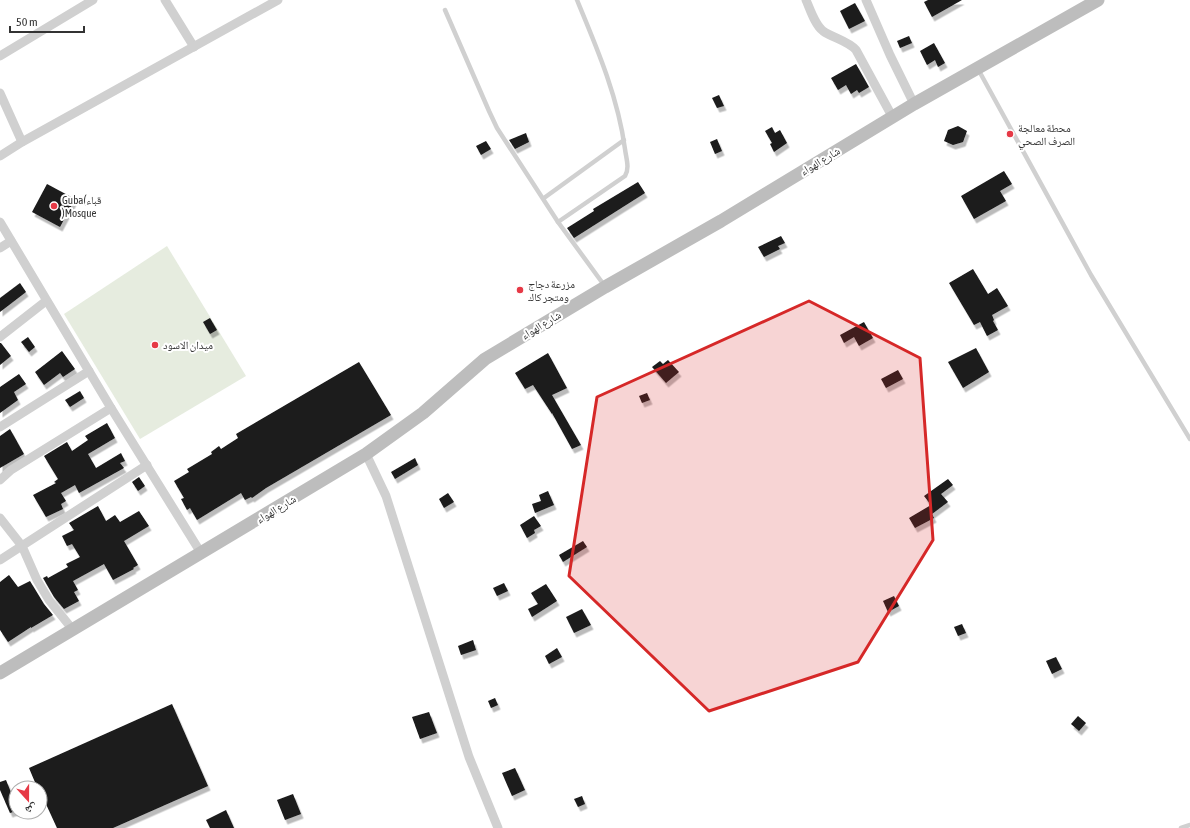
<svg xmlns="http://www.w3.org/2000/svg" width="1190" height="828" font-family="'Asap Condensed','Noto Naskh Arabic',sans-serif">
<defs>
<filter id="shadow"><feDropShadow dx="2.5" dy="4.5" stdDeviation="0" flood-color="#0004"/></filter>
</defs>
<rect width="100%" height="100%" fill="#fff"/>
<polygon fill="#e6ecdf" points="167,246 246,376 140,439 64,314"/>
<g fill="#1a1a1a" filter="url(#shadow)">
<polygon points="928,0 962,0 932,17 924,2"/>
<polygon points="855,3 865,21 849,29 840,11"/>
<polygon points="909,36 912,43 900,48 897,41"/>
<polygon points="934,43 945,63 938,67 935,60 927,65 920,51"/>
<polygon points="856,64 869,87 859,93 857,90 851,94 846,85 838,90 831,78"/>
<polygon points="719,95 724,106 717,108 712,98"/>
<polygon points="958,126 967,131 963,142 953,145 944,141 948,130"/>
<polygon points="772,127 775,133 780,130 787,143 774,152 770,144 772,143 765,131"/>
<polygon points="526,133 529,142 515,149 509,140"/>
<polygon points="717,139 722,151 715,154 710,142"/>
<polygon points="486,141 491,149 481,155 476,146"/>
<polygon points="1004,171 1012,184 1000,191 1006,201 974,219 961,196"/>
<polygon points="638,182 645,193 574,238 567,228 594,211 593,209"/>
<polygon points="47,184 75,199 60,227 32,212"/>
<polygon points="781,236 785,243 778,246 780,249 764,257 758,247"/>
<polygon points="973,269 988,294 997,288 1008,306 992,315 994,320 993,321 998,330 987,336 980,322 974,325 949,283"/>
<polygon points="20,283 26,292 0,312 0,298"/>
<polygon points="210,318 217,330 210,334 203,322"/>
<polygon points="864,322 873,338 859,346 854,337 844,343 840,335"/>
<polygon points="28,337 35,347 29,352 21,342"/>
<polygon points="0,343 1,343 11,356 0,365"/>
<polygon points="976,348 989,372 963,388 948,362"/>
<polygon points="62,351 75,369 63,377 60,373 44,385 35,372"/>
<polygon points="548,353 567,388 552,395 581,445 572,449 552,413 552,414 533,385 525,389 515,373"/>
<polygon points="668,360 679,372 666,383 652,367 660,361 663,364"/>
<polygon points="359,362 391,415 266,488 252,498 251,497 245,500 241,493 197,520 190,508 187,510 181,499 184,498 174,481 189,472 187,469 212,454 211,452 219,446 221,449 238,438 236,434"/>
<polygon points="898,370 903,379 886,388 881,379"/>
<polygon points="19,374 26,384 14,392 18,400 0,413 0,387"/>
<polygon points="80,391 84,398 70,407 65,400"/>
<polygon points="647,393 650,400 642,403 639,396"/>
<polygon points="107,423 115,438 88,454 96,468 121,453 125,461 120,463 124,468 79,493 75,485 61,493 66,501 61,504 63,509 46,517 33,495 56,483 54,482 58,479 44,456 67,442 72,451 88,440 85,436"/>
<polygon points="10,429 24,454 0,468 0,436"/>
<polygon points="415,458 418,465 395,479 391,472"/>
<polygon points="139,477 145,486 138,491 132,482"/>
<polygon points="948,479 953,485 941,494 948,502 932,514 934,518 915,528 909,518 931,505 924,496"/>
<polygon points="548,491 554,505 535,513 532,504 541,501 539,495"/>
<polygon points="448,493 454,502 444,508 439,499"/>
<polygon points="98,506 106,521 115,515 120,522 139,511 149,526 124,541 138,565 133,568 134,569 113,580 104,564 73,581 78,590 74,592 79,601 64,609 54,597 43,578 47,576 48,578 68,567 66,564 80,557 72,544 67,546 62,536 74,530 69,523"/>
<polygon points="534,516 541,526 534,530 535,533 527,538 520,525"/>
<polygon points="583,541 587,547 563,562 559,555"/>
<polygon points="9,575 18,587 30,581 44,604 53,615 31,628 31,627 8,642 0,630 0,582"/>
<polygon points="504,583 508,591 497,596 493,588"/>
<polygon points="546,584 557,601 532,617 528,609 538,604 531,593"/>
<polygon points="894,596 899,606 888,612 883,601"/>
<polygon points="582,609 591,625 574,633 566,617"/>
<polygon points="962,624 966,633 958,636 954,627"/>
<polygon points="473,640 476,650 461,655 458,646"/>
<polygon points="557,648 562,657 549,664 545,656"/>
<polygon points="1056,657 1062,669 1052,674 1046,661"/>
<polygon points="495,698 498,705 491,708 488,701"/>
<polygon points="172,704 208,786 113,828 57,828 40,791 40,788 37,787 29,768"/>
<polygon points="429,712 437,733 420,739 412,717"/>
<polygon points="1078,716 1086,723 1079,731 1071,724"/>
<polygon points="515,768 525,790 512,796 502,773"/>
<polygon points="6,780 16,805 16,811 10,813 0,790 0,782"/>
<polygon points="293,794 301,814 285,820 277,800"/>
<polygon points="582,796 585,804 578,807 574,799"/>
<polygon points="226,810 234,828 210,828 206,820"/>
</g>
<g fill="none" stroke-linecap="round" stroke-linejoin="round">
<g stroke="#d0d0d0" stroke-width="4.5">
<polyline points="445,10 489,111 497,128 558,222 604,285"/>
<polyline points="978,69 1091,275 1190,439"/>
<polyline points="544,198 624,140"/>
<path d="M558,222L625,176C630,168 626,158 625,149C618,97 597,48 577,0"/>
<polyline points="1181,828 1190,825"/>
</g>
<g stroke="#d0d0d0" stroke-width="9">
<polyline points="165,0 194,47"/>
<path d="M806,0C810,9 815,25 823,31C833,38 848,41 856,50L893,118"/>
<polyline points="866,0 890,55 914,104"/>
<polyline points="0,56 93,0"/>
<polyline points="0,93 22,142"/>
<polyline points="0,156 22,142 278,0"/>
<polyline points="0,222 111,408 201,553"/>
<polyline points="0,248 11,241"/>
<polyline points="0,337 46,301"/>
<polyline points="0,427 89,371"/>
<polyline points="366,454 386,496 469,757 498,828"/>
<polyline points="0,480 11,470 111,408"/>
<polyline points="0,518 22,546 37,580 49,600 73,630"/>
<polyline points="0,560 147,465"/>
</g>
<polyline stroke="#bdbdbd" stroke-width="13" points="0,673 366,454 423,413 485,359 605,287 721,221 914,104 1098,0"/>
</g>
<path fill="#d62828" fill-opacity="0.2" stroke="#d62828" stroke-width="3" stroke-linejoin="round" d="M809,301L920,358L933,540L858,662L709,711L569,576L597,397Z"/>
<g fill="#e63946" stroke="#fff" stroke-width="1.5">
<circle cx="1010" cy="134" r="4"/>
<circle cx="54" cy="206" r="4"/>
<circle cx="520" cy="290" r="4"/>
<circle cx="155" cy="345" r="4"/>
</g>
<g text-anchor="middle" dominant-baseline="central" stroke-width="4" stroke-linejoin="round" paint-order="stroke">
<g font-size="11" fill="#333" stroke="#fff" text-anchor="start">
<text x="1018" y="128">محطة معالجة<tspan x="1018" dy="13">الصرف الصحي</tspan></text>
<text x="62" y="200">Guba(قباء<tspan x="62" dy="13">)Mosque</tspan></text>
<text x="528" y="284">مزرعة دجاج<tspan x="528" dy="13">ومتجر كاك</tspan></text>
<text x="163" y="345">ميدان الاسود</text>
</g>
<g font-size="11" fill="#333" stroke="#fff">
<text transform="translate(820 161) rotate(-31)">شارع الهواء</text>
<text transform="translate(541 325) rotate(-31)">شارع الهواء</text>
<text transform="translate(276 509) rotate(-31)">شارع الهواء</text>
</g>
</g>
<g transform="translate(28 800) rotate(159)"><circle r="19" fill="#ffffff" stroke="#adadad"/>
<path d="M0-3L7 15L0 10L-7 15Z" fill="#e63946"/>
<text y="-6" font-size="11" font-weight="bold" text-anchor="middle" fill="#333333">ش</text>
</g>
<path d="M10 26v6h74v-6" fill="none" stroke="#333333" stroke-width="2"/>
<text x="16" y="26" font-size="12" fill="#333333" stroke="#ffffff" stroke-width="3" paint-order="stroke">50 m</text>
</svg>
